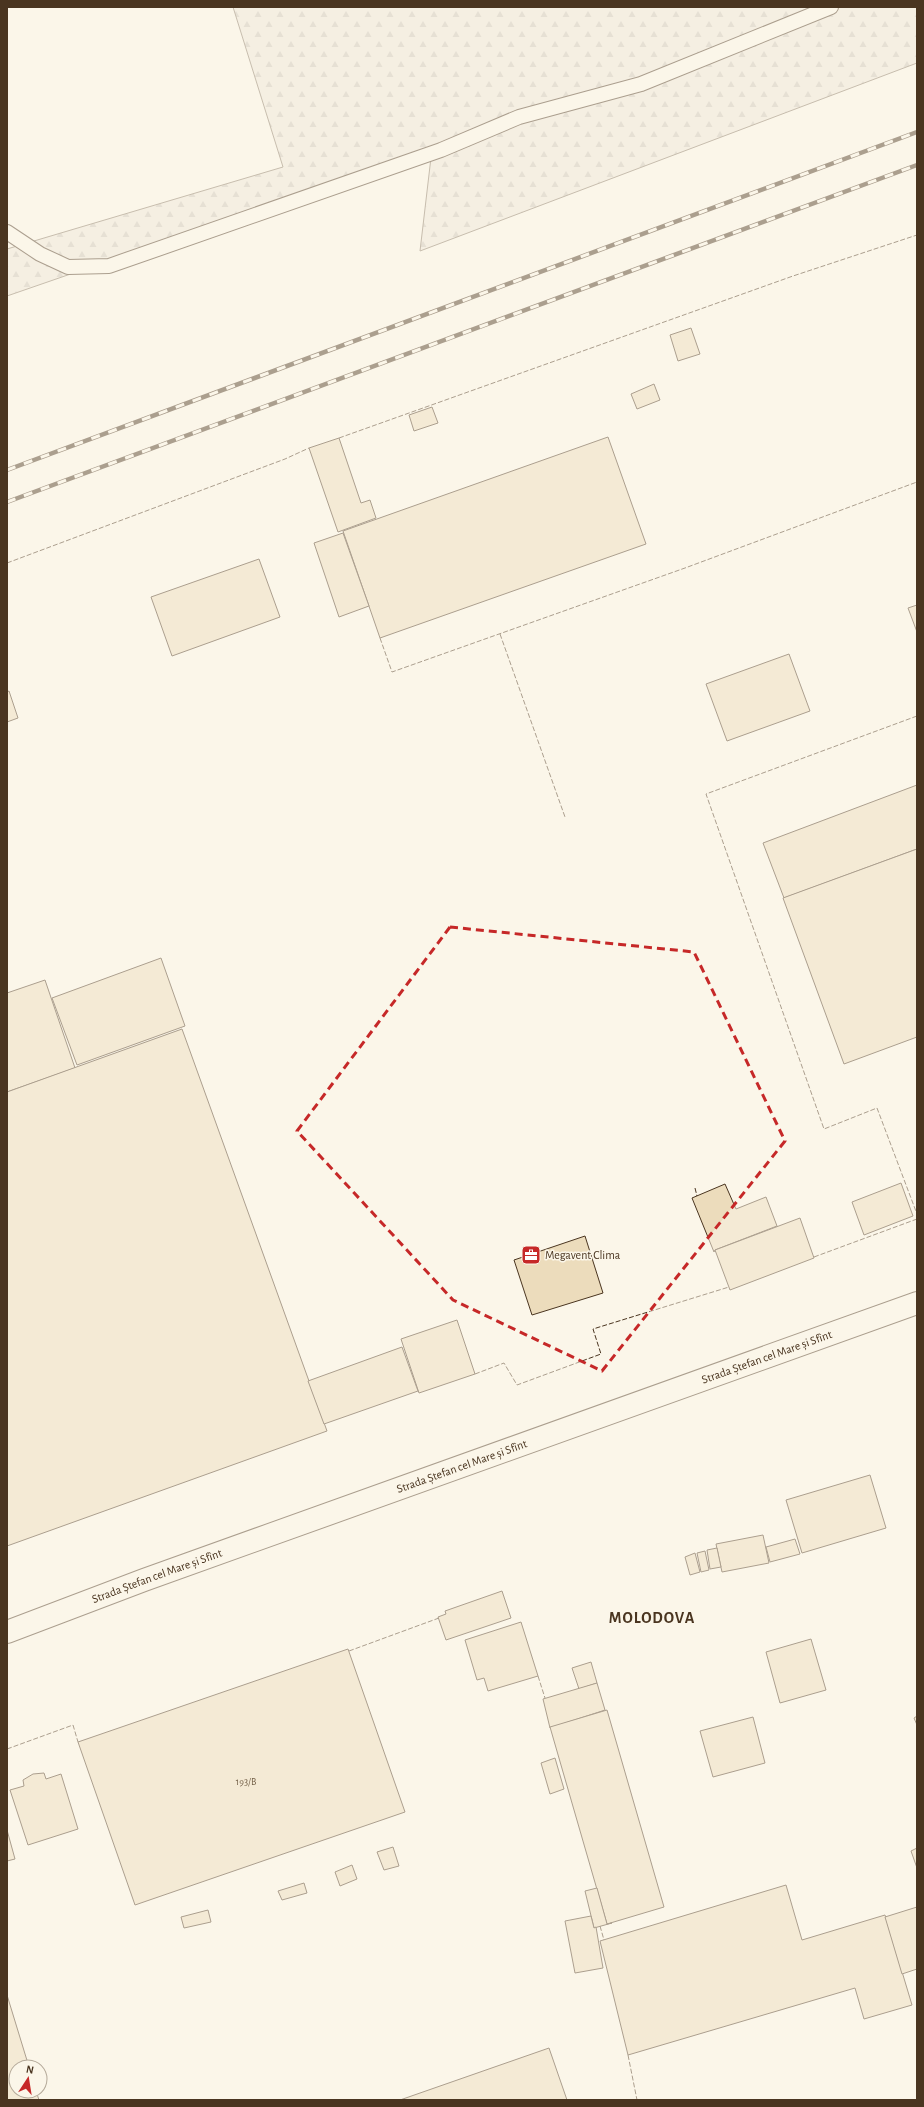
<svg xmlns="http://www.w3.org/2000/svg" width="924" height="2107" font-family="'Alegreya Sans',sans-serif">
<defs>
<pattern id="forest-firs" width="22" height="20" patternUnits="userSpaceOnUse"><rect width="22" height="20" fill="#ede6d9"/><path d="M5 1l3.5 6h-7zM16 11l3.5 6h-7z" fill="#cdc6ba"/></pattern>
</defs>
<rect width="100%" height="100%" fill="#fbf6e9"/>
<polygon fill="url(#forest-firs)" stroke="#887966" points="233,7 917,7 917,63 420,251 432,149 7,296 7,249 283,167"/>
<g fill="#ecdcbc" stroke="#4a3520">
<polygon points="691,328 700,354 678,361 670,335"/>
<polygon points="654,384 660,400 637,409 631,394"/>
<polygon points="432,407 438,423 414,431 409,415"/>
<polygon points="608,437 646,544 380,638 343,531"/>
<polygon points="339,438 361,503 370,500 376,518 338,532 309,448"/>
<polygon points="343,533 369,606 339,617 314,543"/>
<polygon points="259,559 280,617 172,656 151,597"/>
<polygon points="917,605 917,632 908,608"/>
<polygon points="789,654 810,711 727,741 706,684"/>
<polygon points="9,691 18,718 7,722 7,692"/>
<polygon points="917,785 917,849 784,898 763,843"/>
<polygon points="917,849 917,1037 844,1064 783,898"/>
<polygon points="161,958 185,1026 77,1065 52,998"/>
<polygon points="45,980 75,1068 7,1092 7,993"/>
<polygon points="182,1029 327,1431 7,1546 7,1092"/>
<polygon points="901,1183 913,1216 864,1235 852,1202"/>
<polygon points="725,1184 736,1209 766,1197 777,1226 715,1250 714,1252 692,1198"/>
<polygon points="800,1218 814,1258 730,1290 715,1250"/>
<polygon points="585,1236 603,1293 532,1315 514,1260"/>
<polygon points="457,1320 475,1374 419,1393 401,1339"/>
<polygon points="402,1347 418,1391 324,1424 308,1381"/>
<polygon points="870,1475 886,1528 802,1553 786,1500"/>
<polygon points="763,1535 769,1563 722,1572 716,1544"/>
<polygon points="795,1539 800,1554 770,1562 766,1547"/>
<polygon points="717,1548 721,1567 710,1569 707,1550"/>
<polygon points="705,1551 709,1570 701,1572 697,1553"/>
<polygon points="695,1553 700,1572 690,1575 685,1557"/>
<polygon points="502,1591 511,1618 446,1640 438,1617 446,1614 445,1611"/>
<polygon points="521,1622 538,1676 488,1691 484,1678 477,1680 465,1640"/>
<polygon points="811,1639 826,1690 780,1703 766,1652"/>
<polygon points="348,1649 405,1812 135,1905 78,1742"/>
<polygon points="591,1662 597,1683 579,1689 572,1668"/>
<polygon points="597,1683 605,1710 550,1728 543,1699"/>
<polygon points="607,1710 664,1907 607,1924 550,1727"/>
<polygon points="917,1716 917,1725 914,1718"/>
<polygon points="753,1717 765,1763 713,1777 700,1731"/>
<polygon points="555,1758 564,1789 550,1794 541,1763"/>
<polygon points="44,1773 46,1779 61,1774 78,1829 28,1845 10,1790 24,1786 23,1780 33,1774"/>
<polygon points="7,1830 15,1859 7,1861"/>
<polygon points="393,1847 399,1866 384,1870 377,1852"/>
<polygon points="917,1848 917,1868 911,1851"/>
<polygon points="352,1865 357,1879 340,1886 335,1872"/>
<polygon points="304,1883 307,1893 282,1900 278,1891"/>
<polygon points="786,1885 802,1940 885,1915 912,2005 864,2019 855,1988 628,2055 600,1941"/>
<polygon points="597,1888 607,1924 612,1923 594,1928 585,1891"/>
<polygon points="917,1907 917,1969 902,1974 885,1917"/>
<polygon points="208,1910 211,1922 184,1928 181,1917"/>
<polygon points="591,1916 594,1928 596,1927 603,1968 575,1973 565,1921"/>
<polygon points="7,1995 29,2067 16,2067 16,2091 36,2091 39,2100 7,2100"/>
<polygon points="549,2048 567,2100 400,2100"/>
</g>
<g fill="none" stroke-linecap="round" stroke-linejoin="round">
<g stroke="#4a3520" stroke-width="16">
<polyline id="lane" points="7,232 40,254 68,267 109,266 441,150 519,117 641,84 831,7"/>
</g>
<g stroke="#4a3520" stroke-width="24">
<g id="primary">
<path id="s1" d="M7,1632L144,1580L917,1303"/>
</g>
</g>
<use href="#lane" stroke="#fbf6e9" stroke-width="14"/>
<use href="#primary" stroke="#fbf6e9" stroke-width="22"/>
<g stroke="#4a3520" stroke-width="4.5">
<g id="rail">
<polyline points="7,470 917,132"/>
<polyline points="7,502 917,165"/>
</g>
</g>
<use href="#rail" stroke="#fbf6e9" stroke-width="3" stroke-dasharray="9" stroke-linecap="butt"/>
<g stroke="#4a3520" stroke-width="1" stroke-dasharray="5 2" stroke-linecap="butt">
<polyline points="339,438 793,276 917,235"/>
<polyline points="7,563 285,459 309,448"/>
<polyline points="500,634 565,817"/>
<polyline points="380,638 392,672 685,568 917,482"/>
<polyline points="917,716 706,794 824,1129 877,1108 917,1214"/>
<polyline points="695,1188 697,1196"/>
<polyline points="814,1257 917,1219"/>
<polyline points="475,1374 504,1363 517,1385 601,1354 593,1329 729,1287"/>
<polyline points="349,1651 439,1618"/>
<polyline points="538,1676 545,1698"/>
<polyline points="7,1749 73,1725 78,1742"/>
<polyline points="600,1926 604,1940"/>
<polyline points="628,2055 637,2100"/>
</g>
</g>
<path d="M0 0H924V2107H0ZM450,927L694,952L785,1141L602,1371L453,1300L297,1131Z" fill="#fbf6e9" fill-opacity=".55" fill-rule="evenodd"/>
<path fill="none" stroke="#c62828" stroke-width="3" stroke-dasharray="8 5" stroke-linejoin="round" d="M450,927L694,952L785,1141L602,1371L453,1300L297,1131Z"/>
<defs>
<g id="office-square" transform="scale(1)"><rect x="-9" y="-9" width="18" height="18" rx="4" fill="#c62828" stroke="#fbf6e9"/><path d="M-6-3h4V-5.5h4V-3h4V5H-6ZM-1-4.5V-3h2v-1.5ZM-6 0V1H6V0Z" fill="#fff"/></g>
</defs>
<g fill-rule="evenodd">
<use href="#office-square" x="531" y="1255"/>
</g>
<g text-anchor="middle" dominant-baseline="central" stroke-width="3" stroke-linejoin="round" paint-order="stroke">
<g font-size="10" fill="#725f47">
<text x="246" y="1782">193/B</text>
</g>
<g font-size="12" fill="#4a3520" stroke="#fbf6e9" text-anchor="start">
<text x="545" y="1255">Megavent Clima</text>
</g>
<g font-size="12" fill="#4a3520" stroke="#fbf6e9">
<text stroke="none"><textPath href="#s1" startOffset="808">Strada Ștefan cel Mare și Sfînt</textPath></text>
<text stroke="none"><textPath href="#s1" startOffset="484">Strada Ștefan cel Mare și Sfînt</textPath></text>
<text stroke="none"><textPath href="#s1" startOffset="160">Strada Ștefan cel Mare și Sfînt</textPath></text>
</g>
<g font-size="16" font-weight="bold" letter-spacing="1" fill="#4a3520" stroke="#fbf6e9">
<text x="652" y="1618">MOLODOVA</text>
</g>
</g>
<rect width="924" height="2107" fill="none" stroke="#4a3520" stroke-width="16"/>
<g transform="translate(28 2079) rotate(12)"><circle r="19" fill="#fbf6e9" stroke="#b4a999"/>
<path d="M0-3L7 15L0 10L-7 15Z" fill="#c62828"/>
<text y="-6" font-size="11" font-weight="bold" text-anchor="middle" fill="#4a3520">N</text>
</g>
</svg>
